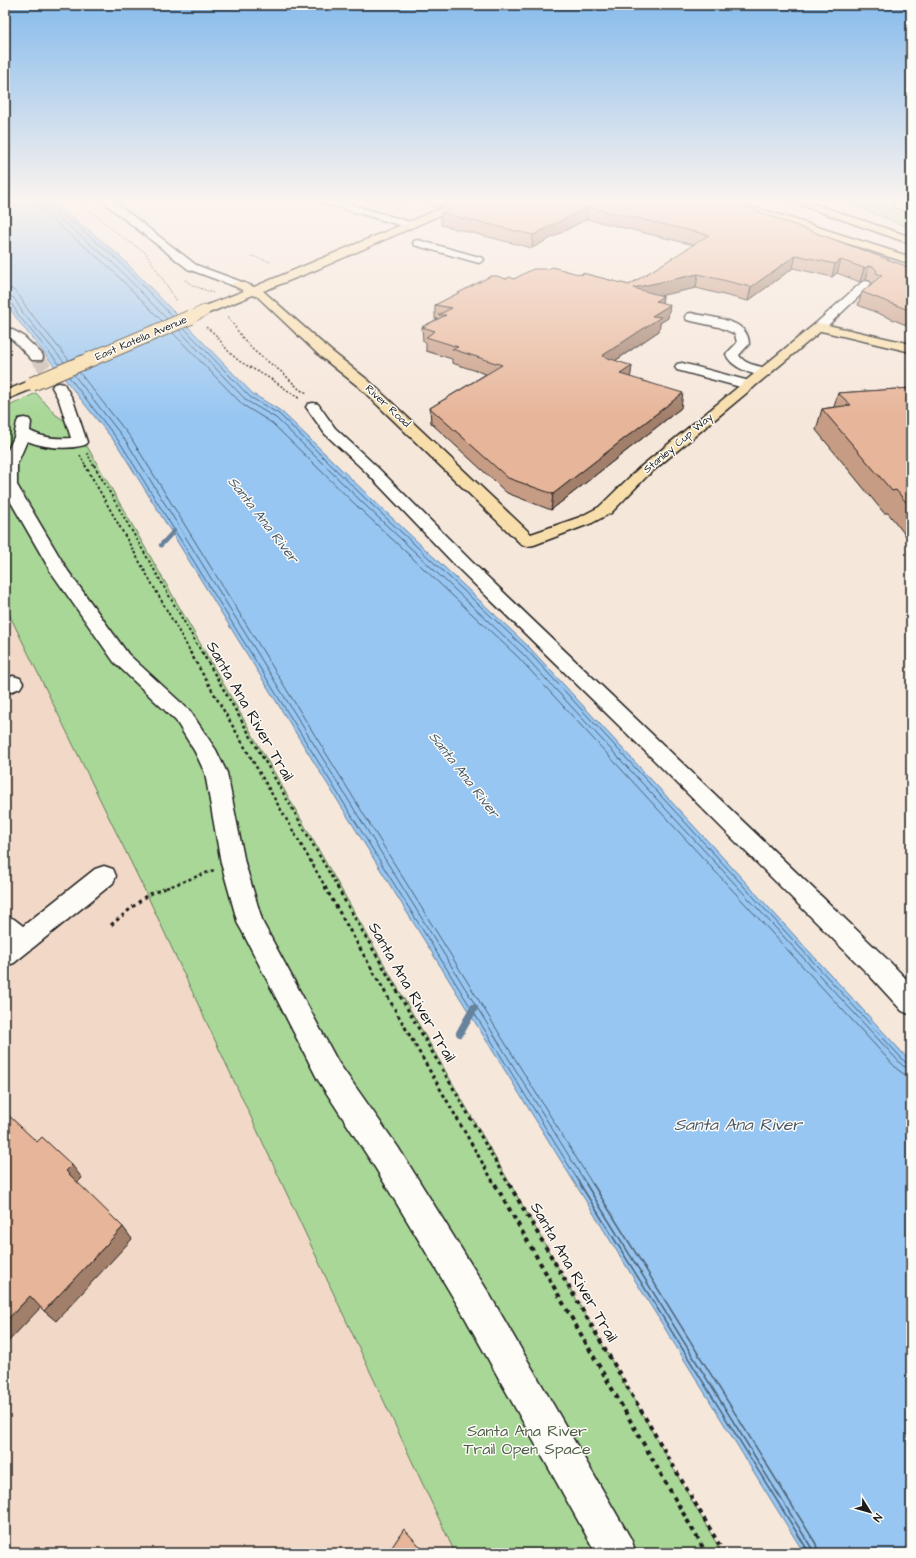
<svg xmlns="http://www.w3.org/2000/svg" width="916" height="1558" font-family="'Architects Daughter',sans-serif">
<rect width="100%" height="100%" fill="#f6e7db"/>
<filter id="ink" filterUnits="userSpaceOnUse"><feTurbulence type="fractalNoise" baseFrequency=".025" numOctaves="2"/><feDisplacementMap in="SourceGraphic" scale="8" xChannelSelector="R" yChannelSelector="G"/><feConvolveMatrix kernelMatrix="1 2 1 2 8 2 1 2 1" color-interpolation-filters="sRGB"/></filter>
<g filter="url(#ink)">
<g fill="#f2d8c7">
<polygon points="346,199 425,199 401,210 383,211"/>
<polygon points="5,606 147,895 455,1553 5,1553"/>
</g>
<g fill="#a8d797" stroke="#627a5a">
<polygon points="836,199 863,199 911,217 911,228"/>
<polygon points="36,393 56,415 79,430 84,441 722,1553 455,1553 147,895 5,606 5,408"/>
</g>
<polygon fill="#97c6f2" stroke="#66829c" points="5,199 51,199 119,255 253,394 281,411 371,498 529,647 911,1062 911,1553 804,1553 118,446 16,318 5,300"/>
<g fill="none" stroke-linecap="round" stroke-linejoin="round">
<g stroke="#4d6072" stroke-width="1">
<polyline points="38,199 39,206 43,212 108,266 162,321"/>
<polyline points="44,199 47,208 112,262 167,319"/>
<polyline points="49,199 50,204 116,258 172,316"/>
<polyline points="5,288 12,289 18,294 28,310 69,360"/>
<polyline points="5,294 14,298 23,313 64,362"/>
<polyline points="5,299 10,301 19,316 59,364"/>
<polyline points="184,328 250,397 279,414 368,501 526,649 906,1063 911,1064"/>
<polyline points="179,330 247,401 276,418 365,505 522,653 903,1066 911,1069"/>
<polyline points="173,333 243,405 272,423 360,509 518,657 898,1070 904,1074 911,1075"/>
<polyline points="79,372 131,438 593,1185"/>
<polyline points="74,375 126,441 587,1185"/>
<polyline points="69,377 121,444 581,1185"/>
</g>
<g stroke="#4d6072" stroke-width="1.5">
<polyline points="580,1184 807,1549 807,1553"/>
<polyline points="586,1184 811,1547 812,1553"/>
<polyline points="593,1184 816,1544 818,1553"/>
</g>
<polyline stroke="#66829c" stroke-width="4.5" points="161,545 174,531"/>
<polyline stroke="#66829c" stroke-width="8" points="460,1033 474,1008"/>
<polyline stroke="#cabeb5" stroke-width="14" stroke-dasharray="14 7" stroke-linecap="butt" points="37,357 59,387"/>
<g stroke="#1c1c1c" stroke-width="3">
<g id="minor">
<polygon points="99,199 111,199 196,265 242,282 244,284 242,286 234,286 188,269"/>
<polygon points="315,199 332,199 414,223 415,225 410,228 406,227 317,201"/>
<polygon points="418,199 435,199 442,203 437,206"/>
<polygon points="911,199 911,205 908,206 911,207 911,213 895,207 893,205 895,203"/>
<polygon points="418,240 483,258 484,260 479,263 414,245 413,243 414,241"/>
<polygon points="866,281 870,282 872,284 870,286 823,330 815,330 813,327 815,324 862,282"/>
<path d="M691,313C710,318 749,318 749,344L739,355C744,365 760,366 770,369L772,372L770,375C756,378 730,367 726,354L737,343L735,334L719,327L687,320L685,317L687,314Z"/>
<polygon points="5,326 22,335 42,354 43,357 42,360 32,360 14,341 5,335"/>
<polygon points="682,363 753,382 755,385 753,388 748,389 677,370 675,367 677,364"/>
<path d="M59,383L64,384L73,400L87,442L85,445C66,450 46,448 27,441L17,464V485L68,571L128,654L190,711L216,750L227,773L245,863L263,923L338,1062L398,1147L487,1290L631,1539L636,1553H596L463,1314L376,1169L318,1080L242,931L238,924L221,863L205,773L195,752L176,721L114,662L51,572L5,492V456L14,437L17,422L19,419L24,418L29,419L31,422L30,431C44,438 56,439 71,438L59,400L52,387L54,384Z"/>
<polygon points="313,403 318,404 335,428 377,467 472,562 888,960 911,984 911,1015 902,1011 870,976 652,758 460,570 367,473 325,434 306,407 308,404"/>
<polygon points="13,676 20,678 23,683 20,688 5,694 5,679"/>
<polygon points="104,866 113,869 116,876 113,883 14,963 5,966 5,915 14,919 23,926 95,869"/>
</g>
</g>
<g stroke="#1c1c1c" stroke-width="3">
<g id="major">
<polygon points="463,199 477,199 318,269 263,291 330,350 369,381 531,534 580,517 599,507 638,469 815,324 819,323 911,344 911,352 821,331 648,475 611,513 592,523 534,545 528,546 522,545 359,387 320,356 258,297 253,295 204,315 200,314 198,311 200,308 244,291 234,286 232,284 234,282 242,282 254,287"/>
<polygon points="32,380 37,381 39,384 37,387 5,400 5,391"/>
</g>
</g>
<g stroke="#1c1c1c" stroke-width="3">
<g id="highway">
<polygon points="707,199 724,199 774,213 911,257 911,264 766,217 709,201"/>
<polygon points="784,199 800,199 911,237 911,244"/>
</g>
</g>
<g stroke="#1c1c1c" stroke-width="1" stroke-dasharray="1.5 1.5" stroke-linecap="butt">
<polyline points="75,199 126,240 145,252 177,301"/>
<polyline points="82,199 92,207"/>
<polyline points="252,256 271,262"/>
<polyline points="185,280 192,285 213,293"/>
<polyline points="228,316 229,318"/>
</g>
<g stroke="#1c1c1c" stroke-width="1.5" stroke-dasharray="2 2" stroke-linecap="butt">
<polyline points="228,317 242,337 254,351 283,373 300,390 308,393"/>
<polyline points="206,327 215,334 229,352 239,361 271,379 300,399"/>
<polyline points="5,412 10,416"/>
<polyline points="87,453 94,466"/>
<polyline points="80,455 86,466"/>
</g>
<g stroke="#1c1c1c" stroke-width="2" stroke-dasharray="2.5 2.5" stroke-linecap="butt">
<polyline points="85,465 191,653"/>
<polyline points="94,465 202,653"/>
</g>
<g stroke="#1c1c1c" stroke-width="2.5" stroke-dasharray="3 3" stroke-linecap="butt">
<polyline points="190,652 326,888"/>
<polyline points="202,652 338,888"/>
<polyline points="166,888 214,870"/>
</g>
<g stroke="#1c1c1c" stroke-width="3" stroke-dasharray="3.5 3.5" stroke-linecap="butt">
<polyline points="325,887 495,1185"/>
<polyline points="337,887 509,1185"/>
<polyline points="111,925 147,895 169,887"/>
</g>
<g stroke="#1c1c1c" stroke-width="4" stroke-dasharray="4.5 4.5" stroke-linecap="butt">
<polyline points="495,1184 706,1553"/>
<polyline points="509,1184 724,1553"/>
</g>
<use href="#minor" fill="#fdfcf7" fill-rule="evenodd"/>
<use href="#major" fill="#f8deab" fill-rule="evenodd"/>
<use href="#highway" fill="#f8deab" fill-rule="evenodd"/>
<g stroke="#1c1c1c" stroke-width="12" stroke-linecap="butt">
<polyline id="major-bridge-far1" points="189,318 204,311"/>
</g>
<g stroke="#1c1c1c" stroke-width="16" stroke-linecap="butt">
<polyline id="major-bridge" points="32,384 191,317"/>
</g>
<use href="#major-bridge-far1" stroke="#f8deab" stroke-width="11"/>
<use href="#major-bridge" stroke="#f8deab" stroke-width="14"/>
</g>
<g fill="#c79c84" stroke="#1c1c1c">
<polygon points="718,199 911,268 911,327 858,305 862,292 872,283 870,281 866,280 860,282 837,273 832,277 793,268 748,301 696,288 660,295 663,296 662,303 668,318 660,323 659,331 615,361 632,366 630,377 681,408 551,510 507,493 431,423 430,408 486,374 452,363 452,359 426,351 426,342 423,341 422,327 438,319 435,319 435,305 506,279 582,275 582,273 629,285 694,245 587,219 532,248 441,225 441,213"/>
<polygon points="911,388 911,542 888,513 884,513 816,430 822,409 834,407 838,393"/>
</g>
<g fill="#a27f6b" stroke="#1c1c1c">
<polygon points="588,207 587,219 532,248 533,235"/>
<polygon points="796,255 793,268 748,301 751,287"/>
<polygon points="841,260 837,273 832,277 835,264"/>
<polygon points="869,266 866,280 860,282 864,268"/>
<polygon points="698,274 696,288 631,302 633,288"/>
<polygon points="663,296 661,310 656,301"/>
<polygon points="670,305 668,318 660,323 659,331 600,371 602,356 652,316"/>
<polygon points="632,366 630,380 620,374"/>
<polygon points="683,393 681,408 551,510 553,494"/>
<polygon points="72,1165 82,1178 76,1184 66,1171"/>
<polygon points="123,1227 132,1239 56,1321 44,1311"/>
<polygon points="30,1296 42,1306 5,1345 5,1322"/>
</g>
<g fill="#e7b599" stroke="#1c1c1c">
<polygon points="473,199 718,199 735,203 911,268 911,311 862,292 882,275 876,273 877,271 874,267 869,266 864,268 841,260 835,264 796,255 751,287 698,274 633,288 663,296 656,301 670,305 652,316 661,317 602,356 632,366 620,374 683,393 553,494 508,478 430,408 502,365 452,349 458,347 426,337 435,331 422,327 446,315 438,315 452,308 435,305 491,276 497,276 506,279 510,277 514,279 533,269 549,269 552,267 582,275 582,273 629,285 709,235 588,207 533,235 441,213"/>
<polygon points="911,388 911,508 896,490 892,491 822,409 851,405 838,393"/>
<polygon points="5,1112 37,1142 42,1137 72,1165 66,1171 123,1227 44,1311 30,1296 5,1322"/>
<polygon points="404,1529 426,1553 388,1553"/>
</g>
</g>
<linearGradient id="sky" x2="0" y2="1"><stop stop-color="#87bbec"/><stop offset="0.48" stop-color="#fbf4ef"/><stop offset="1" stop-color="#fbf4ef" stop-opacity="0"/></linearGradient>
<rect width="916" height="418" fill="url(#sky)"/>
<g text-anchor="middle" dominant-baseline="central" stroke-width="3" stroke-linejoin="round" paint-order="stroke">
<g font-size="11" fill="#1c1c1c" stroke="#fdfcf7">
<text transform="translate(141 338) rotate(-23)">East Katella Avenue</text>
<text transform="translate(388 406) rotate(43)">River Road</text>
<text transform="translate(678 443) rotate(-40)">Stanley Cup Way</text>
</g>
<g font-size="14" font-style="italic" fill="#475867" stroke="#fdfcf7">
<text transform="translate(263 520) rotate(52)">Santa Ana River</text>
<text transform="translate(464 775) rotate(52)">Santa Ana River</text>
</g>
<g font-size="16" fill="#1c1c1c" stroke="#fdfcf7">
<text transform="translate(250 711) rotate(60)">Santa Ana River Trail</text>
<text transform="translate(412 992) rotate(60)">Santa Ana River Trail</text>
<text transform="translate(574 1272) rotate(60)">Santa Ana River Trail</text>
</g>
<g font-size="16" fill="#4d5d47" stroke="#fdfcf7">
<text x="527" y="1431">Santa Ana River<tspan x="527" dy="18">Trail Open Space</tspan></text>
</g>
<g font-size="17" font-style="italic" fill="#475867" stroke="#fdfcf7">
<text x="738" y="1125">Santa Ana River</text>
</g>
</g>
<rect width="916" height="1558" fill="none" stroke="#fdfcf7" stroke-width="20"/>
<rect x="10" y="10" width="896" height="1538" fill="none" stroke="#1c1c1c" stroke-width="1.5" filter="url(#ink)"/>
<g transform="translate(870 1512) rotate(127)" stroke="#fdfcf7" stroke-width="3" paint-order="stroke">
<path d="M0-3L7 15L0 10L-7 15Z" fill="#1c1c1c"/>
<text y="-6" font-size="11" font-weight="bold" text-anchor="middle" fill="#1c1c1c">N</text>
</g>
</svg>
